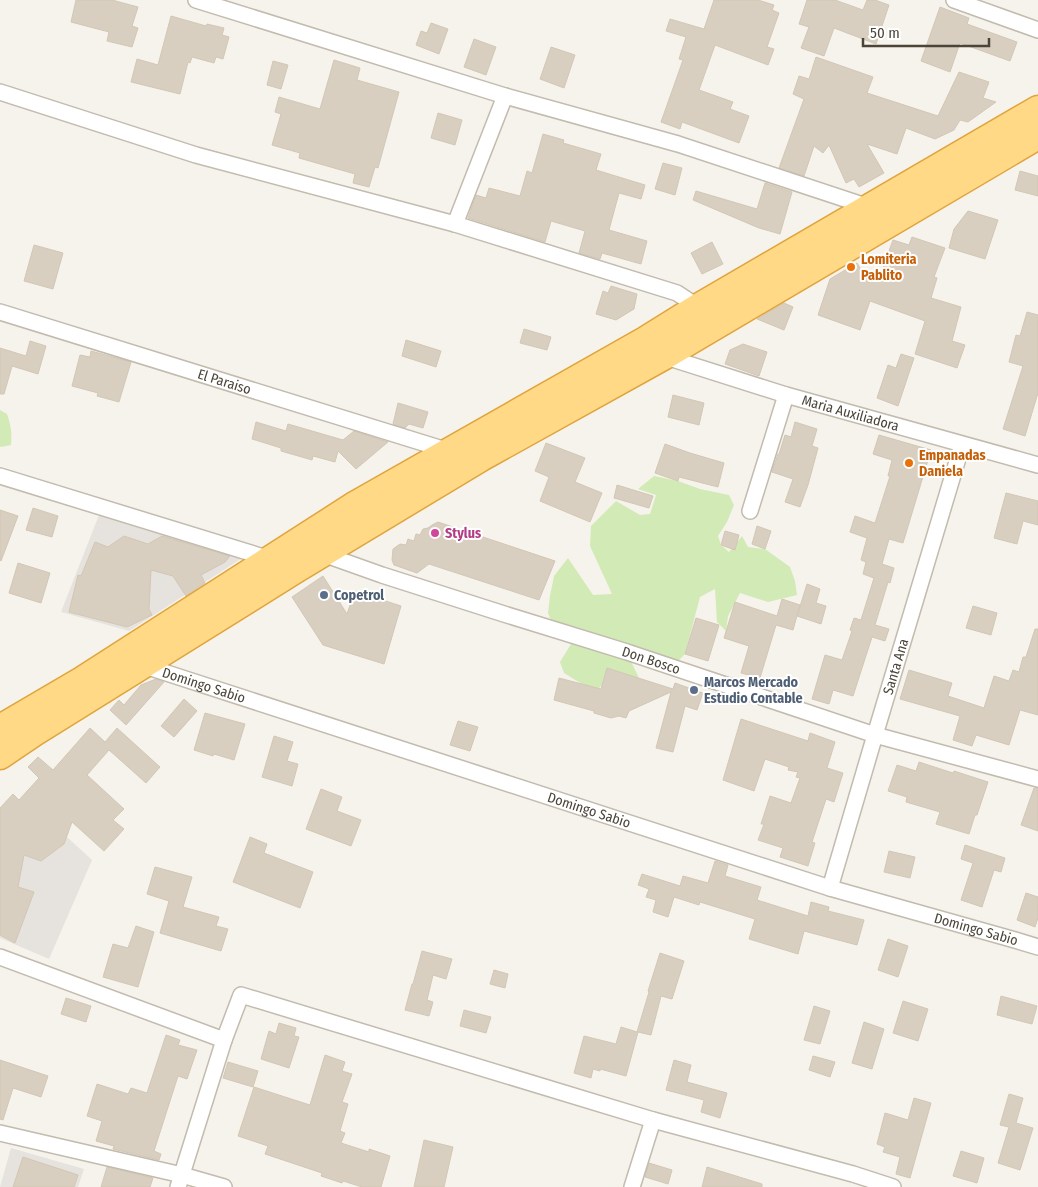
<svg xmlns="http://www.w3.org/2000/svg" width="1038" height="1187" font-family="'Fira Sans Condensed',sans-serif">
<rect width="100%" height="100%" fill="#f6f3ec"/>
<g fill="#e6e2dd">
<polygon points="101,510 250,553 129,631 61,612"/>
<polygon points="0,816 42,827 68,838 92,860 49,959 0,938"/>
<polygon points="11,1148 84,1169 78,1187 0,1187"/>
</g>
<g fill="#d2eab5">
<path d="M0,410L7,414C11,425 12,434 11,445L1,447L0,446Z"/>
<polygon points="654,476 678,481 700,489 729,495 734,505 727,522 718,536 721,545 729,552 742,536 748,547 765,549 790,567 795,581 797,595 768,602 740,593 728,616 726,631 717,622 715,589 700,597 685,654 676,663 627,653 639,678 607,668 602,685 595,692 564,673 560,662 576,636 552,623 548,613 550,596 554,576 568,558 593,595 612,594 590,546 591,526 616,501 640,515 650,514 656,495 638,489"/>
</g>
<g fill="#d8cfc1" stroke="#d3c7b4">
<polygon points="76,0 112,0 138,7 132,26 138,28 132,47 107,41 109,32 71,22"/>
<polygon points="714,0 758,0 774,5 772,10 779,13 767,47 774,49 768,65 715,45 699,90 733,102 730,109 749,116 739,143 682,122 680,129 661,122 683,60 679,59 686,37 666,31 670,19 704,29"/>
<polygon points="807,0 835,0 863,10 867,0 875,0 889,5 876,44 834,28 824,56 801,48 809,27 799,24"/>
<polygon points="940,7 969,18 967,24 1017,42 1010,61 960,43 950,72 921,61"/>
<polygon points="171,16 206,26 207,24 224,28 222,35 229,37 223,59 216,57 214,63 192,57 190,63 188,62 180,94 131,82 137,59 158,65"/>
<polygon points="431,23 448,29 439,54 416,45 421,31 427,33"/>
<polygon points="474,39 496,47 486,75 464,67"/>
<polygon points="551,47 575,55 564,88 540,79"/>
<polygon points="816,57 873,77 867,93 938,116 959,72 989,82 983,98 996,102 968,122 960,120 954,130 935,139 906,128 897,154 867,144 884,173 859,187 854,179 846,183 829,145 823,153 814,146 804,176 779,168 804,99 793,94 799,76 809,79"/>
<polygon points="334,60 360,68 357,80 399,92 378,168 375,167 369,187 353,183 355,174 299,158 300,153 272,145 281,114 275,112 279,97 320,109"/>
<polygon points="273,61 288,65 281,89 267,85"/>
<polygon points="438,113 462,120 455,145 431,138"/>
<polygon points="543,134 564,140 563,143 601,154 596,170 645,185 641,199 619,193 609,230 647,241 641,264 602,253 600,259 579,253 585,231 551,221 545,242 468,218 476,195 486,198 489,188 520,196 527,171 532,173"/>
<polygon points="663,163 682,168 675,195 655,189"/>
<polygon points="1020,171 1038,176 1038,196 1015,190"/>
<polygon points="765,183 792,192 780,234 759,228 693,200 696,191 757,209"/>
<polygon points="968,211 998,220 985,259 949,248 954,229"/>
<polygon points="912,237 945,248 934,277 937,278 931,298 961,307 952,341 965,345 957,368 915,354 925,321 870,301 860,330 818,315 830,279 857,263 869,283 874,275 879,279 893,240 909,245"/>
<polygon points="712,242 723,264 702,274 691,253"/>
<polygon points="34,245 63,253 53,289 24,281"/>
<polygon points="611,286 637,294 634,309 616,320 596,314 603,291 608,293"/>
<polygon points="784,303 793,307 784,330 757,319"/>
<polygon points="1027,312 1038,315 1038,393 1025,436 1003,429 1023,366 1009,362 1016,335 1020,336"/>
<polygon points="524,329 551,337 547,350 520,343"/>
<polygon points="406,340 441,351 436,367 402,356"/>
<polygon points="30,341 46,346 38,374 12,366 4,394 0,394 0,348 26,356"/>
<polygon points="743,344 767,352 759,376 725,364 730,350"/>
<polygon points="91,351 131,362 119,402 97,396 98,393 72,386 80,355 90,357"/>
<polygon points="901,354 914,358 898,406 877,398 888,365 896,368"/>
<polygon points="673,395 704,403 699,425 668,417"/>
<polygon points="398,403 428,412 423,428 409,424 405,428 393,424"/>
<polygon points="256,422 286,431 288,424 343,440 354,431 388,442 356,469 338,451 335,462 313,456 312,460 281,451 281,448 252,439"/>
<polygon points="795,422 817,429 812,446 818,448 808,485 800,507 785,502 793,479 772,472 778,454 779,454 785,435 791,437"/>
<polygon points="879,435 931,450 903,543 889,539 882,564 894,568 890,583 888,582 875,625 889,629 885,641 872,637 853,696 833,690 829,704 812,699 825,655 842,660 852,631 850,630 854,618 861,620 874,578 863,574 866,562 861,560 867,538 850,532 855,516 875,523 890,476 888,476 892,460 873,454"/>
<polygon points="546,443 585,458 575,482 602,493 590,522 540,501 549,477 535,471"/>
<polygon points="665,444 690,453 724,463 718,487 679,477 678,481 655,473"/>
<polygon points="617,485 653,496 649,508 614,498"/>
<polygon points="1006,493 1038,501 1038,525 1023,521 1017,544 994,538"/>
<polygon points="33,508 58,516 52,537 26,530"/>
<polygon points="0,510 18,516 1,561 0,560"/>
<polygon points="438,522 555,561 539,600 429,564 417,573 394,565 392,560 393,549 400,544 406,545 408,539 414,541 416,534 420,535 423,529 428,528 432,525"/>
<polygon points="757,526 771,531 765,549 752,544"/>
<polygon points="725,531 739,535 735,550 721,545"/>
<polygon points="124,536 148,544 162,536 230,556 225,562 201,575 205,583 186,596 173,576 151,570 149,609 152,615 127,627 69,612 78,575 81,576 95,542 108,547"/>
<polygon points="18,563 50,573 41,603 9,593"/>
<polygon points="323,576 347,614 355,591 401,606 384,664 323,645 292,597"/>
<polygon points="807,584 820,589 816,603 826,606 821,624 797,616"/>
<polygon points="782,599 800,605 793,630 776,625 760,678 741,673 749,646 724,638 735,602 777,616"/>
<polygon points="973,606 997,613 991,635 966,628"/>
<polygon points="696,618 719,625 708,661 685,654"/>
<polygon points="1035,629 1038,629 1038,715 1020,710 1009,745 976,735 972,746 953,740 960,716 900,699 909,670 952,683 948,696 984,708 994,676 1009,681 1013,670 1019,672 1023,657 1026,657"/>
<polygon points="607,668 673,689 675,683 703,693 697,710 685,706 673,752 656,748 671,692 629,711 626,718 619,716 611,718 594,713 594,711 554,700 559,678 601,689"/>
<polygon points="156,679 164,682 126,725 110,710 119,700 124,705 141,685"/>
<polygon points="184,699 197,711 174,737 161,726"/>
<polygon points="205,713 245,724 234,760 214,754 213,756 194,750"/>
<polygon points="741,719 808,741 810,733 835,742 827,768 843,773 834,802 826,799 812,842 815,843 808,866 780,857 783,848 758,840 764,824 761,824 770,796 791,803 800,778 796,777 798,772 788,770 789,767 765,759 754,791 723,780"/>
<polygon points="458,721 478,727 470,751 450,745"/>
<polygon points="90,728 105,742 117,728 160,767 146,783 109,750 87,775 124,809 113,820 124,829 104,851 72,822 64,844 41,861 24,855 18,887 34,892 15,943 0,935 0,808 13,794 19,800 39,778 28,767 38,757 53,770"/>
<polygon points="274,736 293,742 287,761 298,764 292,786 262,777"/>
<polygon points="919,762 953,773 954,771 988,782 977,815 975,815 969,834 936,824 940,812 906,802 907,797 888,791 897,765 916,771"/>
<polygon points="1034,788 1038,788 1038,831 1021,825"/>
<polygon points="321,789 342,797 337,811 361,820 351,846 306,829"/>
<polygon points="250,837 267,844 264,853 313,872 300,908 233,882"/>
<polygon points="965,845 1005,858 1001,872 994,870 982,907 961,900 973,863 961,859"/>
<polygon points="889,851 915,857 910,878 884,872"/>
<polygon points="715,861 728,865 725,876 761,887 757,900 808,916 811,902 829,907 828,911 864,920 857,945 804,931 798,954 749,939 755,919 700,902 699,905 674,897 668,917 653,912 656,900 646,897 649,889 638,885 642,874 680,886 683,876 708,883"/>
<polygon points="155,867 192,877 183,907 219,917 216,926 228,929 221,951 160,933 169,901 147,894"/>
<polygon points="1026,893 1038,897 1038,918 1035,927 1017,920"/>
<polygon points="136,926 154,932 138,987 103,977 113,944 128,948"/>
<polygon points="888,939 908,946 898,977 878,970"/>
<polygon points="422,951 452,959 446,979 433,975 427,1000 433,1002 429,1016 405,1010 412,984 413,984"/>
<polygon points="660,953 684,961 672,999 661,996 651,1035 638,1032 626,1076 600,1069 600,1071 593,1069 591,1078 574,1073 584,1036 616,1044 621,1027 637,1032 649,992 648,991"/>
<polygon points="494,970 508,974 505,988 490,984"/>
<polygon points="1001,996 1037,1006 1032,1024 997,1015"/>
<polygon points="66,998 91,1006 86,1022 61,1014"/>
<polygon points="903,1001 928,1009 918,1041 893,1033"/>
<polygon points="814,1006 830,1011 820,1044 804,1040"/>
<polygon points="464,1010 491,1017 486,1033 460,1026"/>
<polygon points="864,1022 884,1029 872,1069 852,1063"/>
<polygon points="279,1023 296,1028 294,1036 299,1037 289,1068 261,1059 269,1031 276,1034"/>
<polygon points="166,1035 180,1040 178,1045 197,1050 187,1079 178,1076 154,1151 161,1154 159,1160 113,1149 114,1146 96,1141 102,1121 87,1116 97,1084 128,1094 131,1088 147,1093"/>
<polygon points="325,1055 345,1062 342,1071 352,1074 342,1102 348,1104 340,1131 345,1133 341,1143 369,1152 369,1149 390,1156 381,1187 362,1187 343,1181 342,1183 321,1176 322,1173 265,1154 268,1146 238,1136 254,1087 310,1105"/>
<polygon points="813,1056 835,1062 830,1077 809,1070"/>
<polygon points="0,1060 48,1076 41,1097 13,1088 3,1120 0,1119"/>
<polygon points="674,1060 691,1065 687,1082 727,1093 720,1118 701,1112 704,1100 666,1090"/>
<polygon points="228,1062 258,1071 253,1087 223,1078"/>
<polygon points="1009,1094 1023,1098 1016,1123 1033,1128 1020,1170 998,1163 1009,1127 1000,1125"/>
<polygon points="914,1098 931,1103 910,1178 896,1174 900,1157 883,1152 885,1147 877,1144 885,1113 908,1120"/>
<polygon points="424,1140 453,1147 444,1187 414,1187"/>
<polygon points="961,1151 984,1158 977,1183 953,1176"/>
<polygon points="23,1157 78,1175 74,1187 13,1187"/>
<polygon points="649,1163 672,1170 668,1184 645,1177"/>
<polygon points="107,1167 153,1178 150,1187 101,1187"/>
<polygon points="707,1167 762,1184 762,1187 702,1187"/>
</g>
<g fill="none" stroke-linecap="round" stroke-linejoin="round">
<g stroke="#c2bbae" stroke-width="18">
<g id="minor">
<polyline points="196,0 505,96 678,144 869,207"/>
<polyline points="954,0 1038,30"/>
<polyline points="0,92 196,155 455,224 677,293 698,307 701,310"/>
<polyline points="455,224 505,96"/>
<path id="s1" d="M0,312L449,451"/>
<path id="s2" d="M663,356L786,395L1038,465"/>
<polyline points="0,476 270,559"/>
<polyline points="750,511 786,395"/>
<path id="s3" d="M323,554L382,575L504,614L627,652L875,735L1038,779"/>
<path id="s4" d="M142,665L830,888L1015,940L1038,947"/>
<path id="s5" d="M830,888L875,735L962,445"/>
<polyline points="0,957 224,1040"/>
<polyline points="0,1133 182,1175 224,1187"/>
<polyline points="178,1187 224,1040 241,995 653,1120 853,1174 893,1187"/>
<polyline points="632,1187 653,1120"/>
</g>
</g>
<g stroke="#e0a43c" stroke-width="29">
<g id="trunk">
<polyline points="0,728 82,680 356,504 645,340 698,307 1038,109"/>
<polyline points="0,756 34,733 297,569 481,458 663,357 1038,136"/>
</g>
</g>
<use href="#minor" stroke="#fff" stroke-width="15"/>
<use href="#trunk" stroke="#ffd985" stroke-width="26"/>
</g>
<g fill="#e8710a" stroke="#fff" stroke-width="2">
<circle cx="851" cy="267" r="5"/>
<circle cx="909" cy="463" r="5"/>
</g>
<circle fill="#d1479c" stroke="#fff" stroke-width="2" cx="435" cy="533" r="5"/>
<g fill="#5c6f8a" stroke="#fff" stroke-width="2">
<circle cx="324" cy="595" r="5"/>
<circle cx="694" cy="690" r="5"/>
</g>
<g text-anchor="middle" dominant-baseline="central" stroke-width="4" stroke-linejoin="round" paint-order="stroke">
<g font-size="14" font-weight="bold" fill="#c56008" stroke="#fff" text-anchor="start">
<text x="861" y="259">Lomiteria<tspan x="861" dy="16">Pablito</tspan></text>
<text x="919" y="455">Empanadas<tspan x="919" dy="16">Daniela</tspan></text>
</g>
<g font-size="14" fill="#4b4439" stroke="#fff">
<text stroke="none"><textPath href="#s1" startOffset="235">El Paraiso</textPath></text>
<text stroke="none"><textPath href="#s2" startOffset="196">Maria Auxiliadora</textPath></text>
<text stroke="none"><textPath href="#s3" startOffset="345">Don Bosco</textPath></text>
<text stroke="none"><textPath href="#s5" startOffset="231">Santa Ana</textPath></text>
<text stroke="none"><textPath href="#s4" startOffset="65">Domingo Sabio</textPath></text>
<text stroke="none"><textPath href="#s4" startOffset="470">Domingo Sabio</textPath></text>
<text stroke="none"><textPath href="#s4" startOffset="875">Domingo Sabio</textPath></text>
</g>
<g font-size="14" font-weight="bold" fill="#b23c85" stroke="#fff" text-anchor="start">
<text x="445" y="533">Stylus</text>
</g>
<g font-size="14" font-weight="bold" fill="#4e5e75" stroke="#fff" text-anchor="start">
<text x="334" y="595">Copetrol</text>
<text x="704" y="682">Marcos Mercado<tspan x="704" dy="16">Estudio Contable</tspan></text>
</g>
</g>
<path d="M863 38v8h126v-8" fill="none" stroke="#4b4439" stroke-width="2.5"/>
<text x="870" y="38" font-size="15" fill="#4b4439" stroke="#ffffff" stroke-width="4" paint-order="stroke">50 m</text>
</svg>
